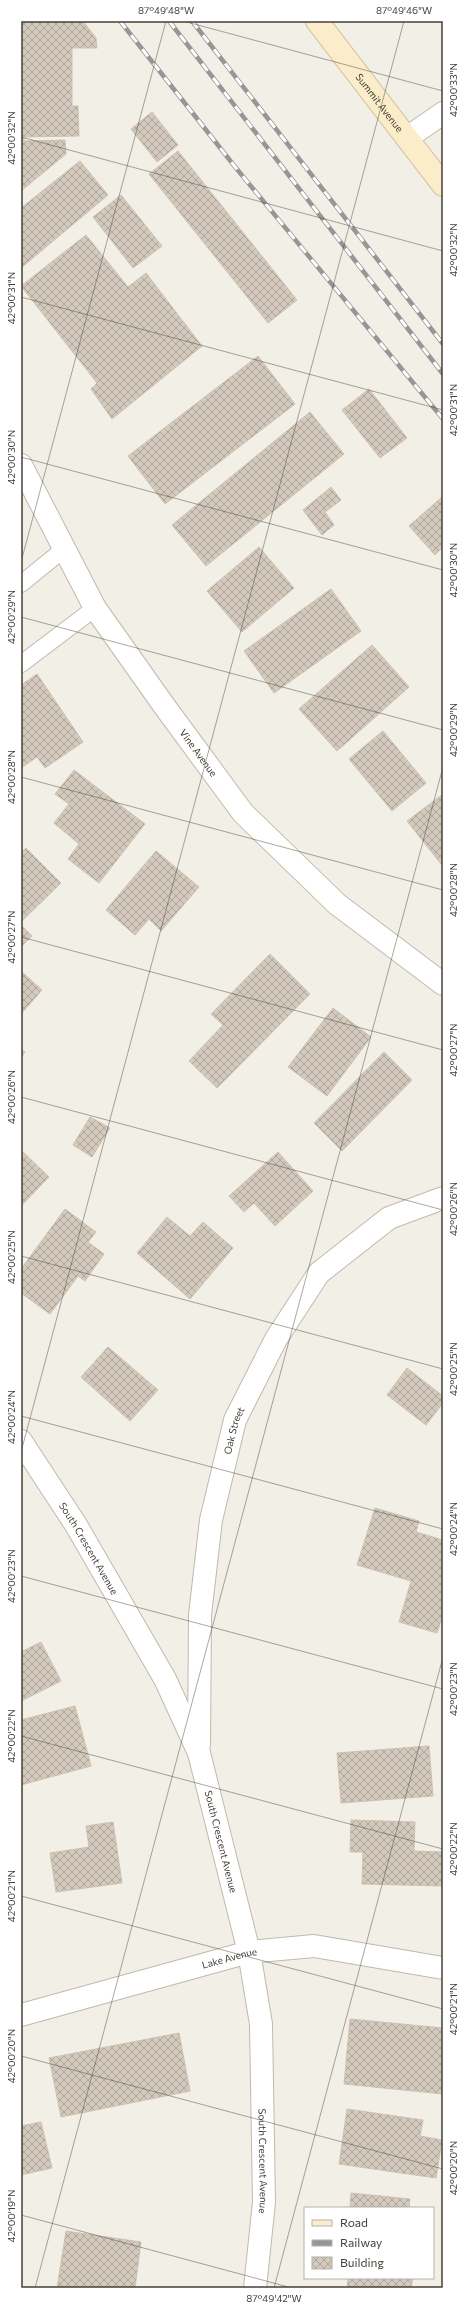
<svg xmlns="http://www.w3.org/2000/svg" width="464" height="2309" font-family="Commissioner,sans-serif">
<defs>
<pattern id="building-cross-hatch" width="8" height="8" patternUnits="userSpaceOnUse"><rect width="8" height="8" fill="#d3cabd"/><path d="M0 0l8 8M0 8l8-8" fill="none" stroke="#ada59a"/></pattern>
</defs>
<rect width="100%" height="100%" fill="#f2efe7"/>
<g fill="url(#building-cross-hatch)" stroke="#cdc1b1">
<polygon points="21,21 83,21 96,38 97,48 72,48 72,106 78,106 79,136 21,137"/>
<polygon points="152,112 178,145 157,162 131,129"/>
<polygon points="21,137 24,137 24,141 65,140 66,154 21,191"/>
<polygon points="178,151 297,300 268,323 149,174"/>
<polygon points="80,161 108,195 21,268 21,208"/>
<polygon points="121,195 162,246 133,268 93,217"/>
<polygon points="86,235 128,287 146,273 202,346 112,419 91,389 97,383 21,286"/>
<polygon points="258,356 295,404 165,504 128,456"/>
<polygon points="369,389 407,438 380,458 342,410"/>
<polygon points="310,412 344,454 206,566 172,525"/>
<polygon points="331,487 341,500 325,512 334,525 322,535 303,510"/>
<polygon points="442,497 443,547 435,555 409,526"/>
<polygon points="259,547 294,588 242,632 207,591"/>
<polygon points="331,589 361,631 274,693 244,651"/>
<polygon points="372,645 409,687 337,751 299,709"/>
<polygon points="37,674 83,742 45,768 37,757 21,768 21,685"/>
<polygon points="383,731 426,783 392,811 349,759"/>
<polygon points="74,770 145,824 99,883 68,859 79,844 54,823 69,804 55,794"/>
<polygon points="443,794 443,862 441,864 407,821"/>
<polygon points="26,848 61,883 21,922 21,853"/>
<polygon points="156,851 199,887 161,931 149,919 135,935 106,910"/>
<polygon points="21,925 32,936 21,947"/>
<polygon points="270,954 310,994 217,1088 189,1061 223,1025 211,1014"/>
<polygon points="21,971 42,990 21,1014"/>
<polygon points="333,1008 371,1037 327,1096 288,1067"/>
<polygon points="21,1049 25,1052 21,1058"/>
<polygon points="384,1052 412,1080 342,1151 314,1123"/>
<polygon points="90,1117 110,1128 92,1157 73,1145"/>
<polygon points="22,1151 49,1177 21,1206 21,1153"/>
<polygon points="278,1152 313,1191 275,1226 254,1203 244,1212 229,1196"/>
<polygon points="65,1209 96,1232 88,1242 104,1254 85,1281 78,1276 50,1314 21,1293 21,1269"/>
<polygon points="167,1217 190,1236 203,1222 233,1248 190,1299 137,1253"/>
<polygon points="108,1347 158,1390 130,1421 81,1377"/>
<polygon points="407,1368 443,1396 443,1403 426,1425 387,1395"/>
<polygon points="375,1508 419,1521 416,1532 443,1540 443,1614 437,1633 399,1622 411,1581 357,1565"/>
<polygon points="41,1642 61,1681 21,1701 21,1652"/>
<polygon points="75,1706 91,1766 21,1785 21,1720"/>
<polygon points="429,1746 433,1796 341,1803 337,1753"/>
<polygon points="351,1820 415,1822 414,1851 443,1852 443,1886 362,1884 363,1852 350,1852"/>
<polygon points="113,1822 122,1883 56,1892 50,1853 89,1847 86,1826"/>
<polygon points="350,2019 443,2028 443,2094 344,2084"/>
<polygon points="179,2033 190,2091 61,2117 49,2058"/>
<polygon points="347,2109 423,2120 420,2136 442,2140 436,2178 339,2164"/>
<polygon points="41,2122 52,2168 21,2175 21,2126"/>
<polygon points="351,2193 410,2199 409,2208 350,2208"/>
<polygon points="66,2231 141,2242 135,2288 57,2288"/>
<polygon points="348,2278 413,2278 411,2288 347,2288"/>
</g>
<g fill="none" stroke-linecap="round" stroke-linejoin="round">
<g stroke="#c0b9ad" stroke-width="18">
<g id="lane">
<polyline points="21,584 64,549"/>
<polyline points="21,664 95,608"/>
</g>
</g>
<g stroke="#c0b9ad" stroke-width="24">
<g id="street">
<polyline points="407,138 443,113"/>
<path id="s1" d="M21,465L95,608L165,707L243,813L337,904L443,984"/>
<path id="s2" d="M21,1441L76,1525L165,1679L199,1753L249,1952L261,2024L264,2202L255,2288"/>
<path id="s3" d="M199,1745L200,1615L211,1520L235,1420L276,1339L319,1273L389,1218L443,1198"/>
<path id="s4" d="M21,2015L249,1952L314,1946L443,1968"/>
</g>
</g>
<g stroke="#cfbf9a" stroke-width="24">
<g id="secondary">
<path id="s5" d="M317,21L443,185"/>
</g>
</g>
<use href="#lane" stroke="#fff" stroke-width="16"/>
<use href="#street" stroke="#fff" stroke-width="22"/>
<use href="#secondary" stroke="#fbedc9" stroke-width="22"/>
<g stroke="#969696" stroke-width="4.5">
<g id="rail">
<polyline points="120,21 236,168 443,419"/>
<polyline points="169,21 443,374"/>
<polyline points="192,21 443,344"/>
</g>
</g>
<use href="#rail" stroke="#fff" stroke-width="3" stroke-dasharray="9" stroke-linecap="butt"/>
</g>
<path fill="none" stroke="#453f37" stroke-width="1" stroke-opacity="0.45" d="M183,21L443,91M21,137L443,251M21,297L443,410M21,457L443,570M21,562L166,21M21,617L443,730M21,777L443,890M21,937L443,1050M21,1097L443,1210M21,1256L443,1369M21,1416L443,1529M21,1452L404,21M21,1576L443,1689M21,1736L443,1849M21,1896L443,2009M21,2056L443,2169M21,2215L292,2288M35,2288L443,767M274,2288L443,1657"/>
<g text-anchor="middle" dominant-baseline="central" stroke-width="3" stroke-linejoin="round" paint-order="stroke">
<g font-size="10" fill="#453f37" stroke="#fff">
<text stroke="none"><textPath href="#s5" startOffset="103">Summit Avenue</textPath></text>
<text stroke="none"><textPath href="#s1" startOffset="339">Vine Avenue</textPath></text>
<text stroke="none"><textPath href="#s3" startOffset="318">Oak Street</textPath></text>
<text stroke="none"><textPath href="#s2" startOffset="127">South Crescent Avenue</textPath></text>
<text stroke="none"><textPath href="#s2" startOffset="451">South Crescent Avenue</textPath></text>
<text stroke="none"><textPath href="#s4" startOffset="216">Lake Avenue</textPath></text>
<text stroke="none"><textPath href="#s2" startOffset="775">South Crescent Avenue</textPath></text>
</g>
</g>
<rect width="464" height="2309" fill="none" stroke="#ffffff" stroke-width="44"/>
<rect x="304" y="2207" width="130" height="72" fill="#ffffff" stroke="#b5b2af"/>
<rect x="312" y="2220" width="20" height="6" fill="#fbedc9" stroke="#b5b2af"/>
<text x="340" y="2227" font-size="12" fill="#453f37">Road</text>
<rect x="312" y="2240" width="20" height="6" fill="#969696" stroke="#b5b2af"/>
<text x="340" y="2247" font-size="12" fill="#453f37">Railway</text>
<rect x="312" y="2257" width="20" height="12" fill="url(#building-cross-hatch)" stroke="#b5b2af"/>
<text x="340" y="2267" font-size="12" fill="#453f37">Building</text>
<rect x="22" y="22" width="420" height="2265" fill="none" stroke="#453f37" stroke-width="1.5"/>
<g font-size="10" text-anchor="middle" fill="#453f37">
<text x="166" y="14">87°49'48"W</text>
<text x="404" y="14">87°49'46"W</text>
<text transform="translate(453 90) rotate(-90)" y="4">42°00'33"N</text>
<text transform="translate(11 138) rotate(-90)" y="4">42°00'32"N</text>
<text transform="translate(453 250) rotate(-90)" y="4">42°00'32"N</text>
<text transform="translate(11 298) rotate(-90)" y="4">42°00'31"N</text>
<text transform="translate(453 410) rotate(-90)" y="4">42°00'31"N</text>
<text transform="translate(11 457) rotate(-90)" y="4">42°00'30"N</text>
<text transform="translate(453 570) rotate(-90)" y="4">42°00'30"N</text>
<text transform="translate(11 617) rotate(-90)" y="4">42°00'29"N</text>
<text transform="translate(453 730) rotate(-90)" y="4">42°00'29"N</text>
<text transform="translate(11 777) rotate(-90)" y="4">42°00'28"N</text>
<text transform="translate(453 890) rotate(-90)" y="4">42°00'28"N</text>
<text transform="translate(11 937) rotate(-90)" y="4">42°00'27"N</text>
<text transform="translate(453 1050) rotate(-90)" y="4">42°00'27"N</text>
<text transform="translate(11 1097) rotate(-90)" y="4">42°00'26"N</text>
<text transform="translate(453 1209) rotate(-90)" y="4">42°00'26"N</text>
<text transform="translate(11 1257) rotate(-90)" y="4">42°00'25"N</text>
<text transform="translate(453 1369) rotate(-90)" y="4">42°00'25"N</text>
<text transform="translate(11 1417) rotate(-90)" y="4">42°00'24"N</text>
<text transform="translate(453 1529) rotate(-90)" y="4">42°00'24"N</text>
<text transform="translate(11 1576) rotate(-90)" y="4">42°00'23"N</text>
<text transform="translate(453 1689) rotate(-90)" y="4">42°00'23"N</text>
<text transform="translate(11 1736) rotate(-90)" y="4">42°00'22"N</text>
<text transform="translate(453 1849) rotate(-90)" y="4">42°00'22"N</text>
<text transform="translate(11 1896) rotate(-90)" y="4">42°00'21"N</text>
<text transform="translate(453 2009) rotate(-90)" y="4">42°00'21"N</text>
<text transform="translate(11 2056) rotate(-90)" y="4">42°00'20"N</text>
<text transform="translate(453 2168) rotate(-90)" y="4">42°00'20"N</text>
<text transform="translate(11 2216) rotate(-90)" y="4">42°00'19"N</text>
<text x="274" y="2302">87°49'42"W</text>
</g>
</svg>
